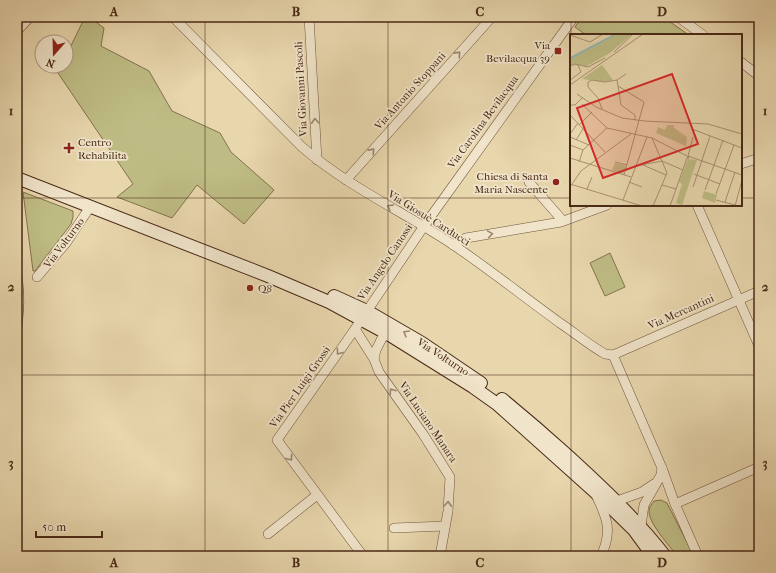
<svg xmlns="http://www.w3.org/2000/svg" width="776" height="573" font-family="'IM FELL French Canon',serif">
<rect width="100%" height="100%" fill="#e8d6ad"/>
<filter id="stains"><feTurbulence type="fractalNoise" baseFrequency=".005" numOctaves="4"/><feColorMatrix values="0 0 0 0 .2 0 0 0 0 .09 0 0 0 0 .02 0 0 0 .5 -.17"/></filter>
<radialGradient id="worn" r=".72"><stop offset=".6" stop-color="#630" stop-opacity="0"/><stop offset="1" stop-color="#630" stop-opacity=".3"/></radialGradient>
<g fill="#bebc84" stroke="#84724d">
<polygon points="85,17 89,17 104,28 101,46 149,71 172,111 220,133 231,152 274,190 244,224 197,185 172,218 117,197 133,184 58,73 61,66 66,66 66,56"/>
<polygon points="582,17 663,17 686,33 684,35 586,35 575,27"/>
<polygon points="23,192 73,211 73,217 71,224 35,271 33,271"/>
<polygon points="610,253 625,287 605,296 590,263"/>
<path d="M661,500L667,503L694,556H677C669,545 650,525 649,512C649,507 651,505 654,501Z"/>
</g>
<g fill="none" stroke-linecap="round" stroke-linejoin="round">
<g stroke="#71543c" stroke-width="6">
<path id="lane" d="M17,264C23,292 22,312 17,340"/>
</g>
<g stroke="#71543c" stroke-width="10">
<g id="street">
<path d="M173,17L302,147C347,186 402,211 452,244C489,269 524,297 560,323C575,333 589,345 605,354L613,355L759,291"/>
<polyline points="309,17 317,160"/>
<polyline points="678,17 703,35"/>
<polyline points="17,31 30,17"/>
<polyline points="741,62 759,76"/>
<polyline points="741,164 759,158"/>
<polyline points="346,180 492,17"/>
<polyline points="529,182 563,221"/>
<polyline points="697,205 759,346"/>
<polyline points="453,245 466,238 561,222 607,205"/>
<polyline points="37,277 66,243 90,207"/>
<polyline points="355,329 374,359"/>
<polyline points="388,334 382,338 376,350 374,359 379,372 423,434 450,477 448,511 440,556"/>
<polyline points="613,355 662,468 675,504 698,556"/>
<path d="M597,497C608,520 612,532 601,556"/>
<polyline points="617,501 642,492 654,484"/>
<polyline points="675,504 759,467"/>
<polyline points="641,526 644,505 661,475 662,468"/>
<polyline points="394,528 445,526"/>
<polyline points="268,534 317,495"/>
<polyline points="363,556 277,440 355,329 424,226 574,17"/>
</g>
</g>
<g stroke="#492916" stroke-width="14">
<g id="secondary">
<polyline points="17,178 268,276 329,302 388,334 473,387 497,404 594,491 634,530 653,556"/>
<polyline points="334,296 367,311 422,343 481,383"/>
<path d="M502,399C524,417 546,436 567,455C602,487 636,519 665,556"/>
</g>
</g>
<use href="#lane" stroke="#f0e4ca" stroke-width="4.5"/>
<use href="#street" stroke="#f0e4ca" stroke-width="9"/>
<use href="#secondary" stroke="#f0e4ca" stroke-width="12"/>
</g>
<defs><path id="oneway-chevron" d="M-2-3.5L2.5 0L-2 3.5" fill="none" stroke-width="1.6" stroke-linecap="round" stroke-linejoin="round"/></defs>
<g stroke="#9c8670">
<use href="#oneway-chevron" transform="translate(458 54) rotate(-48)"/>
<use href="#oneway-chevron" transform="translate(315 121) rotate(-93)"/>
<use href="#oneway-chevron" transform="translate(372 151) rotate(-48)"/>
<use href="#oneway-chevron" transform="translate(390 207) rotate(-150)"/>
<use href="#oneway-chevron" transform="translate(490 234) rotate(-9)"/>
<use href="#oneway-chevron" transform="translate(406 333) rotate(-150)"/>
<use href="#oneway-chevron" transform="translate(339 352) rotate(126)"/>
<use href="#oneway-chevron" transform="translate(392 391) rotate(-124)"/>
<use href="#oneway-chevron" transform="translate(290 458) rotate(54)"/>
<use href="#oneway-chevron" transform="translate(448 504) rotate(-86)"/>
</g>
<path fill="none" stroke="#492916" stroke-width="1" stroke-opacity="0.55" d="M205,17V556M388,17V556M571,17V35M571,35V205M17,198H571M741,198H759M571,205V556M17,375H759"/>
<g fill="#8f2418" stroke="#f0e4ca" stroke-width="1.5">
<rect x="554" y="47" width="8" height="8" rx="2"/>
<path d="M67 142h4v4h4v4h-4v4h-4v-4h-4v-4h4z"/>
<circle cx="556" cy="182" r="4"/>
<circle cx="250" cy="288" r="4"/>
</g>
<g text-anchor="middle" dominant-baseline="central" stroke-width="3.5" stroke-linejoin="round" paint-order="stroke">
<g font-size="11" fill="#492916" stroke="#f0e4ca" text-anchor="end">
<text x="550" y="45">Via<tspan x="550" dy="13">Bevilacqua 39</tspan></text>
<text x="78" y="142" text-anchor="start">Centro<tspan x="78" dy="13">Rehabilita</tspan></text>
<text x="548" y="176">Chiesa di Santa<tspan x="548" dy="13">Maria Nascente</tspan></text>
<text x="258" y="288" text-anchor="start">Q8</text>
</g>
<g font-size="11" fill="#492916" stroke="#f0e4ca">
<text transform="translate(301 89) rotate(-93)">Via Giovanni Pascoli</text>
<text transform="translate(410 91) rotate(-48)">Via Antonio Stoppani</text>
<text transform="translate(483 122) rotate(-54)">Via Carolina Bevilacqua</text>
<text transform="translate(429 218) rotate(32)">Via Giosuè Carducci</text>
<text transform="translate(64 243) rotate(-53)">Via Volturno</text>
<text transform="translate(385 262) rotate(-56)">Via Angelo Canossi</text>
<text transform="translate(681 312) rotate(-24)">Via Mercantini</text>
<text transform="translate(443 357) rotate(33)">Via Volturno</text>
<text transform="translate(300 387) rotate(-55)">Via Pier Luigi Grossi</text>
<text transform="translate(428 422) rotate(56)">Via Luciano Manara</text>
</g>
</g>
<g transform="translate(570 34)">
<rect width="172" height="172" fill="#e8d6ad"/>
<path d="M48,0H62L40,19L17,32L0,31V26ZM32,31L43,46L34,48L12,45ZM97,91H105L103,93L117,103L116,112L86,99L88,93L95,96ZM118,125L127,126L112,171L106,169L112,150L109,148ZM45,129L56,132L54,140L42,136ZM134,157L147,161L145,169L132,164Z" fill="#bebc84"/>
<path d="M44,0H48L0,26V23Z" fill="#98b8af"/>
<path fill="none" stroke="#a89171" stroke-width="1" d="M0,1L20,8L33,0M44,18L63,0M0,32L5,30L18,33L35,24M0,46L11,38L8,31M47,46L51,71L65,81V86M0,51L73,0M48,52L74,68L54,141M7,60L26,73L52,84L74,87L138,90L172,100M12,70L37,94L82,104L117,122M0,71H5L12,64M32,75L28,64L18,53V48L22,46L35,48L47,46L56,40M0,81L35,118M9,91L22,78M122,95L172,114M0,100L8,89M0,103L19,111M82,104L97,139L83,172M6,106L13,95M0,111L13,116M118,122L117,124H119L118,122L172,141M118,122L123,103M0,124L61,143M9,128L13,116L37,94M45,128L57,131M73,131L96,141M66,132L92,127L113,136M124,140L150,150M59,148L72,153M0,150L72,172M92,151L106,155M0,153L11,137L61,100M123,153L140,102M17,155L22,143M135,156L153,106M146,160L164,111M53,166L77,103M146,166L165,171M155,168L165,138M100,172L117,124M165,172L172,146"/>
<path fill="#d62828" fill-opacity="0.15" stroke="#d62828" stroke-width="2" d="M102,40L128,110L33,144L7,74Z"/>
<rect width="172" height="172" fill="none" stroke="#492916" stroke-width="2"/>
</g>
<rect width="776" height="573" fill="none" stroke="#e8d6ad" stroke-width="44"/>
<g transform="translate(54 54) rotate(200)"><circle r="19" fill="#f0e4ca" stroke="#ad9982"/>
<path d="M0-3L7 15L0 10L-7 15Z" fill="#8f2418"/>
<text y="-6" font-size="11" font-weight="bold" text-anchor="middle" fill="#492916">N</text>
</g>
<path d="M36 531v6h66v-6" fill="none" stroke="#492916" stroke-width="2"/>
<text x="42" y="531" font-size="12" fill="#492916" stroke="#f0e4ca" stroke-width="3" paint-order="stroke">50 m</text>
<rect x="22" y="22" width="732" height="529" fill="none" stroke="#492916" stroke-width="1.5"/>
<g font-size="13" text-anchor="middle" font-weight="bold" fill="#492916">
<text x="114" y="16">A</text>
<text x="296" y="16">B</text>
<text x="480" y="16">C</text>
<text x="662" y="16">D</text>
<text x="11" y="115">1</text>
<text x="765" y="115">1</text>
<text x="11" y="291">2</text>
<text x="765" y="291">2</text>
<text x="11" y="467">3</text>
<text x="765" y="467">3</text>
<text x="114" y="567">A</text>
<text x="296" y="567">B</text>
<text x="480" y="567">C</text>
<text x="662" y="567">D</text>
</g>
<rect width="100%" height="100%" filter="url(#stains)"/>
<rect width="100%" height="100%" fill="url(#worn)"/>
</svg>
